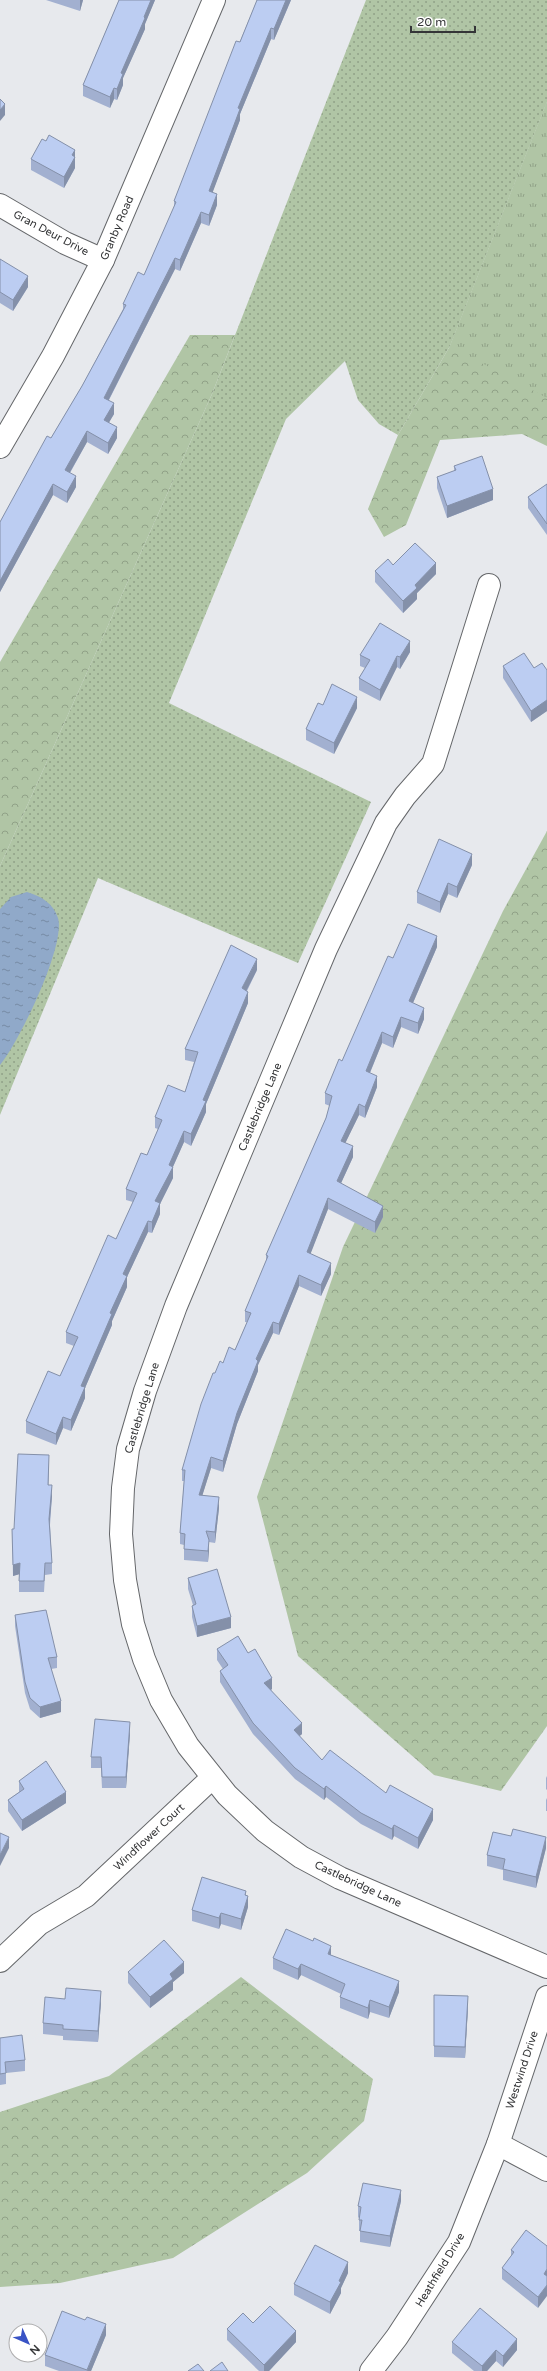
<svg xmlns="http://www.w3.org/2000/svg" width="547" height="2371" font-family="'Varela Round',sans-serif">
<defs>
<pattern id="grass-dots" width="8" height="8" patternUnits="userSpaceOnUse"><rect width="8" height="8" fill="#b0c5a5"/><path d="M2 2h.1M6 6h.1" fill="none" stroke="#90a187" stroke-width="1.8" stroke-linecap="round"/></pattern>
<pattern id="forest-crowns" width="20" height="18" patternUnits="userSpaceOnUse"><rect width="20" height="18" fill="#b0c5a5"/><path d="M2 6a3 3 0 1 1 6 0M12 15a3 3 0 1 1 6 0" fill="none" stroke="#90a187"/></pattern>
<pattern id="park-tufts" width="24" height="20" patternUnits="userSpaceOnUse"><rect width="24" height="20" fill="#b0c5a5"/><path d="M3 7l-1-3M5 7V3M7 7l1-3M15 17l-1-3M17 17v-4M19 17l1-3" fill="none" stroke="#90a187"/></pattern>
<pattern id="water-ripples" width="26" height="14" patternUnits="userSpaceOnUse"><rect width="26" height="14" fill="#90a9c9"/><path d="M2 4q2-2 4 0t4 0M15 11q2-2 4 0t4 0" fill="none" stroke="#768aa4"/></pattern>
</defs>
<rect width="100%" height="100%" fill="#e7e9ed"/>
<polygon fill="url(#grass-dots)" points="366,0 547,0 547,102 450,346 398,435 379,424 358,400 345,361 286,419 169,703 371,802 298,963 98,878 0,1115 0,866 212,394"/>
<g fill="url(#forest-crowns)">
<polygon points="547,102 547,446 522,434 440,440 406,525 384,537 368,509 398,435 450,346"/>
<polygon points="190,335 235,335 212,394 0,866 0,662"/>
<polygon points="547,831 547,1726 501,1791 434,1775 298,1656 257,1497 343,1247 503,911"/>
<polygon points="241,1977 373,2079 364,2121 307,2173 173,2258 60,2283 0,2287 0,2112 109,2076"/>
</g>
<polygon fill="url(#park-tufts)" points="547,102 547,398 450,346"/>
<path fill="url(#water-ripples)" d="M27,892C41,896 53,903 58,918C66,945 19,1042 0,1065V909L11,897Z"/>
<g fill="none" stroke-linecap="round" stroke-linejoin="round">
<g stroke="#65676a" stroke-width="24">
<g id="minor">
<polyline points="0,205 65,243 103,260"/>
<polyline points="0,447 53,356 103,260 214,0"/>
<polyline points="489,585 433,764 405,796 386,823 326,949 176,1306 145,1391 128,1449 123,1488 121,1534 125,1580 133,1624 144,1659 161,1700 188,1746 227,1795 265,1831 301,1857 340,1878 547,1967"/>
<polyline points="0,1961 39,1924 86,1896 212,1778"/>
<polyline points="498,2144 547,2170"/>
<polyline points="371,2371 397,2337 459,2242 498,2144 547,1997"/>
</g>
</g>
<use href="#minor" stroke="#fff" stroke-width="22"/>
</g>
<g fill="#a2b0d0">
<polygon points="46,0 83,0 80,11"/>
<polygon points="119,0 155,0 145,24 145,29 123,78 123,85 117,100 114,99 110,108 83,96 83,85"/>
<polygon points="257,0 291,0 274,40 271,39 240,114 240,120 212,193 217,205 209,226 201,223 180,271 175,269 109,400 114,414 109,422 117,438 108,454 87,442 70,473 76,487 67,503 53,495 0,592 0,522 51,438 82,386 123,309 123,304 144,275 174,207 174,201"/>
<polygon points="46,141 75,150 75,168 64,188 31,170 31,159"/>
<polygon points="0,259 28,287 13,311 0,303"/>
<polygon points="454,466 493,500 447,518 437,488 437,477 454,471"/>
<polygon points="547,484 547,535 528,508 528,497"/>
<polygon points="393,565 436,574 417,593 417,599 403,613 375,582 375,571"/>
<polygon points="410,652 400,669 397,667 380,701 359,690 359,678 365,668 360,666 360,655"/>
<polygon points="503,666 547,670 547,711 531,722 503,678"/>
<polygon points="323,705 357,708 334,754 306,740 306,729"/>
<polygon points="472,865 457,898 448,894 440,913 417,903 417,892"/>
<polygon points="437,947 413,1003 424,1019 418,1034 401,1027 393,1048 382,1043 370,1073 377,1087 365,1118 359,1115 345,1143 353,1157 341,1183 383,1217 375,1233 328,1209 310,1254 331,1274 321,1296 299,1286 279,1335 273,1333 258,1365 258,1371 237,1424 223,1472 211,1468 202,1496 219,1508 215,1543 209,1542 208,1562 184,1560 184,1545 180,1544 180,1533 184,1481 182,1481 182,1470 215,1373 223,1363 235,1350 247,1322 245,1322 245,1311 266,1261 266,1255 326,1118 330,1106 325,1104 325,1093 342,1061 393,958"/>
<polygon points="257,970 247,991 248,1003 206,1104 206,1112 191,1146 184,1142 173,1167 173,1178 160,1204 160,1214 152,1233 148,1232 127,1277 127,1287 112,1321 112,1325 85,1388 85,1398 71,1431 63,1428 56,1445 26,1433 26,1421 60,1376 74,1346 66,1343 66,1332 116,1239 133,1202 126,1200 126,1189 147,1155 158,1129 155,1128 155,1117 185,1092 194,1062 185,1060 185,1049"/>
<polygon points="49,1466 48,1485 52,1496 50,1525 52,1563 52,1574 45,1575 44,1592 19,1592 19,1574 13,1576 12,1529 14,1529"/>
<polygon points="188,1578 231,1628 197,1637 192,1617 192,1606 193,1605 188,1589"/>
<polygon points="15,1615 57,1657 57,1668 51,1669 61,1712 40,1718 30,1709 25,1693 15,1626"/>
<polygon points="217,1649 248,1653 272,1689 271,1690 302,1734 299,1736 322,1760 386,1793 433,1820 418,1849 394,1836 392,1840 361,1824 326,1797 324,1800 295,1779 253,1734 220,1682 220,1671 223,1669 217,1660"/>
<polygon points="130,1733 126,1788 102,1788 101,1768 91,1768 91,1757"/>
<polygon points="547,1776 547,1790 546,1789 546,1778"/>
<polygon points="19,1781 66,1803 22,1831 8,1811 8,1800 19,1792"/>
<polygon points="547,1798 547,1811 546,1811 546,1800"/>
<polygon points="546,1848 536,1888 503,1880 503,1870 487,1866 487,1855"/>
<polygon points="246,1895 248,1907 241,1930 221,1924 219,1929 192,1921 192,1910"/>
<polygon points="331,1955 399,1992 389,2018 370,2012 368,2019 340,2008 340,1997 341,1994 301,1975 298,1980 273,1969 273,1958"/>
<polygon points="128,1972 184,1973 173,1982 173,1990 150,2008 128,1983"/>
<polygon points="434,1995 468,2007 465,2058 434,2057"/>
<polygon points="101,2002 98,2042 63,2040 63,2036 43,2034 43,2023"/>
<polygon points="0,2038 25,2060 25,2071 6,2073 6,2084 0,2085"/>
<polygon points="401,2201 390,2247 360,2242 360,2231 359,2231 359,2218 358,2217 358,2206"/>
<polygon points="547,2246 538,2308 502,2279 502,2268 511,2256 511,2250"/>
<polygon points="348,2273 341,2288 341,2293 330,2314 294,2295 294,2284"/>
<polygon points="85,2320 106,2335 91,2371 59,2371 45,2366 45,2355"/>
<polygon points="253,2323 296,2342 269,2371 259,2371 227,2340 227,2329"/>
<polygon points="452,2342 517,2350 503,2367 496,2361 487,2371 474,2371 452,2353"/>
</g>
<g fill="#8490a9">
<polygon points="80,0 83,0 80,11"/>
<polygon points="151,0 155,0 145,24 145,29 123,78 123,85 117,100 117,89 121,73"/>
<polygon points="286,0 291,0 274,40 274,29"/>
<polygon points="271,28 271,39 240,114 240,120 209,202 209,191 238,108"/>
<polygon points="114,88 114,99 110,108 110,97"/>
<polygon points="5,104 5,115 0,121 0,110"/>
<polygon points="75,150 75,168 64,188 64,177 72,155"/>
<polygon points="217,194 217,205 209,226 209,215"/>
<polygon points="201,212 201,223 180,271 180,260"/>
<polygon points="175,258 175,269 104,409 104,398"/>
<polygon points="28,276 28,287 13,311 13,300"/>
<polygon points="114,403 114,414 104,431 104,420"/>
<polygon points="117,427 117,438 108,454 108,443"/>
<polygon points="87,431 87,442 65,481 65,470"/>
<polygon points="76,476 76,487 67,503 67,492"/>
<polygon points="53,484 53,495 0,592 0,581"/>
<polygon points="493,489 493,500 447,518 447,506"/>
<polygon points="436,563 436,574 417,593 417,599 403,613 403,601 415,585"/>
<polygon points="410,641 410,652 400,669 400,657"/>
<polygon points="397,656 397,667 380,701 380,690"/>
<polygon points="357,697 357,708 334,754 334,743"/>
<polygon points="547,700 547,711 531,722 531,711"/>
<polygon points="472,854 472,865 457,898 457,887"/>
<polygon points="448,883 448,894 440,913 440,902"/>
<polygon points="437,936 437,947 409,1012 409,1001"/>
<polygon points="257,959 257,970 242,999 242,988"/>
<polygon points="248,992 248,1003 206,1104 206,1112 191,1146 191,1134 203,1100"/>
<polygon points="424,1008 424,1019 418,1034 418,1023"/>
<polygon points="401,1017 401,1027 393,1048 393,1037"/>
<polygon points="382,1032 382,1043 366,1082 366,1071"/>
<polygon points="377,1076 377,1087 365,1118 365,1107"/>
<polygon points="359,1104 359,1115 341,1152 341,1141"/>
<polygon points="184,1131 184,1142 171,1171 173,1167 173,1178 160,1204 160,1214 152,1233 152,1222 155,1201 169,1165"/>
<polygon points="353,1146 353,1157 337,1192 337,1181"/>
<polygon points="328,1198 328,1209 307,1263 307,1252"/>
<polygon points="383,1206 383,1217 375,1233 375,1222"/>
<polygon points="148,1221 148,1232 127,1277 127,1287 112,1321 112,1325 85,1388 85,1398 71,1431 71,1420 81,1386 110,1313 123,1274"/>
<polygon points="331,1263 331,1274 321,1296 321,1285"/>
<polygon points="299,1275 299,1286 279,1335 279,1324"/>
<polygon points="273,1322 273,1333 258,1365 258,1371 237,1424 223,1472 223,1461 237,1413 256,1359"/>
<polygon points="63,1417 63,1428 56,1445 56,1434"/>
<polygon points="49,1455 49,1466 48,1496 48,1485"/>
<polygon points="211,1457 211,1468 199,1506 199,1495"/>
<polygon points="52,1485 52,1496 49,1530 49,1519"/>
<polygon points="219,1497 219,1508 215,1543 215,1532"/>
<polygon points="209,1540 209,1551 208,1562 208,1551"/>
<polygon points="20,1563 20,1574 13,1576 13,1565"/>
<polygon points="231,1617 231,1628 197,1637 197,1626"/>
<polygon points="272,1678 272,1689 264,1694 264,1683"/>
<polygon points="61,1701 61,1712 40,1718 40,1707"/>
<polygon points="130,1722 130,1733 126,1788 126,1777"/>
<polygon points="302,1723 302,1734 294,1741 294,1730"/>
<polygon points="326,1786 326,1797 324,1800 324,1789"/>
<polygon points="66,1792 66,1803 22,1831 22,1820"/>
<polygon points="433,1809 433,1820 418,1849 418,1838"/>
<polygon points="394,1825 394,1836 392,1840 392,1829"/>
<polygon points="9,1837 9,1848 0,1866 0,1855"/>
<polygon points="546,1837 546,1848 536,1888 536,1877"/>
<polygon points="246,1891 246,1901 248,1896 248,1907 241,1930 241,1919"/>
<polygon points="221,1913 221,1924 219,1929 219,1918"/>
<polygon points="331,1946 331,1957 328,1954"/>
<polygon points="184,1962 184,1973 173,1982 173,1990 150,2008 150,1997 170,1974"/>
<polygon points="301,1964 301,1975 298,1980 298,1969"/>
<polygon points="399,1981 399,1992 389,2018 389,2007"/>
<polygon points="101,1991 101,2002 98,2042 98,2031"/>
<polygon points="468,1996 468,2007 465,2058 465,2047"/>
<polygon points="370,2000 370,2012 368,2019 368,2008"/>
<polygon points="401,2190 401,2201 390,2247 390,2236"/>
<polygon points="348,2262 348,2273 341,2288 341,2293 330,2314 330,2302 339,2281"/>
<polygon points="547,2269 547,2281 544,2274"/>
<polygon points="547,2285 547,2296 538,2308 538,2297"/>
<polygon points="106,2324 106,2335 91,2371 87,2371"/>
<polygon points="296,2331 296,2342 269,2371 264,2371 264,2365"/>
<polygon points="517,2339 517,2350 503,2367 503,2356"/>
<polygon points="496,2350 496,2361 487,2371 482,2371 482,2366"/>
</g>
<g fill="#bccdf2" stroke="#8490a9">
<polygon points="119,0 151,0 144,17 145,18 121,73 123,74 117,89 114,88 110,97 83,85"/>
<polygon points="257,0 286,0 274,29 271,28 238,108 240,109 209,191 217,194 209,215 201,212 180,260 175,258 104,398 114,403 104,420 117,427 108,443 87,431 65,470 76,476 67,492 53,484 0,581 0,522 47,436 51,438 82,386 126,305 123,304 138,272 144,275 176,202 174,201 236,41 240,42"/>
<polygon points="0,99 5,104 0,110"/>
<polygon points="49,135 75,150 72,155 75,157 64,177 31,159 42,139 46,141"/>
<polygon points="0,259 28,276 13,300 0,292"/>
<polygon points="482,456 493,489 447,506 437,477 456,470 454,466"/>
<polygon points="547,484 547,524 528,497"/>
<polygon points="415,543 436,563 415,585 417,588 403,601 375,571 388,559 393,565"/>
<polygon points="380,623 410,641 400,657 397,656 380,690 359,678 370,660 360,655"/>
<polygon points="524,653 534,668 542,663 547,670 547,700 531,711 503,666"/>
<polygon points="332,684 357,697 334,743 306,729 318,703 323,705"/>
<polygon points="439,839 472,854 457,887 448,883 440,902 417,892"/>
<polygon points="408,924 437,936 409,1001 424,1008 418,1023 401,1017 393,1037 382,1032 366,1071 377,1076 365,1107 359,1104 341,1141 353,1146 337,1181 383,1206 375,1222 328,1198 307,1252 331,1263 321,1285 299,1275 279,1324 273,1322 256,1359 258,1361 237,1413 223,1461 211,1457 199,1495 219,1497 215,1532 206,1531 209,1540 208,1551 184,1549 185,1534 180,1533 185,1470 182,1470 201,1404 213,1373 215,1373 220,1361 223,1363 229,1347 235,1350 251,1313 245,1311 268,1256 266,1255 326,1118 332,1096 325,1093 339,1059 342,1061 388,956 393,958"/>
<polygon points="231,945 257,959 242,988 248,992 203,1100 206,1101 191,1134 184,1131 169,1165 173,1167 155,1201 160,1203 152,1222 148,1221 123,1274 127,1276 110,1313 112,1314 81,1386 85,1387 71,1420 63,1417 56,1434 26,1421 48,1371 60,1376 78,1337 66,1332 108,1235 116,1239 137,1193 126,1189 141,1153 147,1155 162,1120 155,1117 168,1085 185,1092 198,1052 185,1049"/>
<polygon points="18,1454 49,1455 48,1485 52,1485 49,1519 52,1563 45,1563 44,1581 19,1581 20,1563 13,1565 12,1529 14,1529"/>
<polygon points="217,1569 231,1617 197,1626 192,1606 196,1604 188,1578"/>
<polygon points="46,1610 57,1657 48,1658 61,1701 40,1707 30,1698 25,1682 15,1615"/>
<polygon points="238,1636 248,1653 255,1649 272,1678 264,1683 302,1723 294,1730 322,1760 330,1750 386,1793 390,1785 433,1809 418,1838 394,1825 392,1829 361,1813 326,1786 324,1789 295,1768 253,1723 220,1671 228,1665 217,1649"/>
<polygon points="95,1719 130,1722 126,1777 102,1777 101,1757 91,1757"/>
<polygon points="46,1761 66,1792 22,1820 8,1800 24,1789 19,1781"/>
<polygon points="513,1829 546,1837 536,1877 503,1869 505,1859 487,1855 493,1832 511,1836"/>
<polygon points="0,1833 9,1837 0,1855"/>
<polygon points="202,1877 246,1891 245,1895 248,1896 241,1919 221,1913 219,1918 192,1910"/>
<polygon points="286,1929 313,1941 314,1938 331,1946 328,1954 399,1981 389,2007 370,2000 368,2008 340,1997 345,1984 301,1964 298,1969 273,1958"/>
<polygon points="164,1940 184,1962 170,1974 173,1979 150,1997 128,1972"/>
<polygon points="66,1988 101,1991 98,2031 63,2029 63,2025 43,2023 45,1997 65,1999"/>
<polygon points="434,1995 468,1996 465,2047 434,2046"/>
<polygon points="22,2035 25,2060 5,2062 6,2073 0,2074 0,2038"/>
<polygon points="363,2183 401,2190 390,2236 360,2231 362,2220 359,2220 361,2207 358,2206"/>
<polygon points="526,2230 547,2246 547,2269 544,2274 547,2276 547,2285 538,2297 502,2268 514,2252 511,2250"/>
<polygon points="315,2245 348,2262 339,2281 341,2282 330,2302 294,2284"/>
<polygon points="270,2306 296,2331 264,2365 227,2329 243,2313 253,2323"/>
<polygon points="480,2308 517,2339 503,2356 496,2350 482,2366 452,2342"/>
<polygon points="62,2311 85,2320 87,2317 106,2324 87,2370 45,2355"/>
<polygon points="222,2362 228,2371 210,2371"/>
<polygon points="198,2364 204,2371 188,2371"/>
</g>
<g text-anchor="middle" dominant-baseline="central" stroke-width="4" stroke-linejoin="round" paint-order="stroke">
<g font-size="11" fill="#343537" stroke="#fff">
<text transform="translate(117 228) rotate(-67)">Granby Road</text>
<text transform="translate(51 233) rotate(28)">Gran Deur Drive</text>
<text transform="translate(260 1107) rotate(-67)">Castlebridge Lane</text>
<text transform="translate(142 1408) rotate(-73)">Castlebridge Lane</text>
<text transform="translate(149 1837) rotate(-43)">Windflower Court</text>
<text transform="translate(358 1884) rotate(25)">Castlebridge Lane</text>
<text transform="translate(522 2070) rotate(-72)">Westwind Drive</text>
<text transform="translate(440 2270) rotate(-59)">Heathfield Drive</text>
</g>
</g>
<g transform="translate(28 2343) rotate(135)"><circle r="19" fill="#ffffff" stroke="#aeaeaf"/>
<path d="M0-3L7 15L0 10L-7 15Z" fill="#3953c5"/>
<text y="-6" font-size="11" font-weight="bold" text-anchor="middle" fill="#343537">N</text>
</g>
<path d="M411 26v6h64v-6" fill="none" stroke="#343537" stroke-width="2"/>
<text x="417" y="26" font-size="12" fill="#343537" stroke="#ffffff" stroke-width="3" paint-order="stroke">20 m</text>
</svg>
